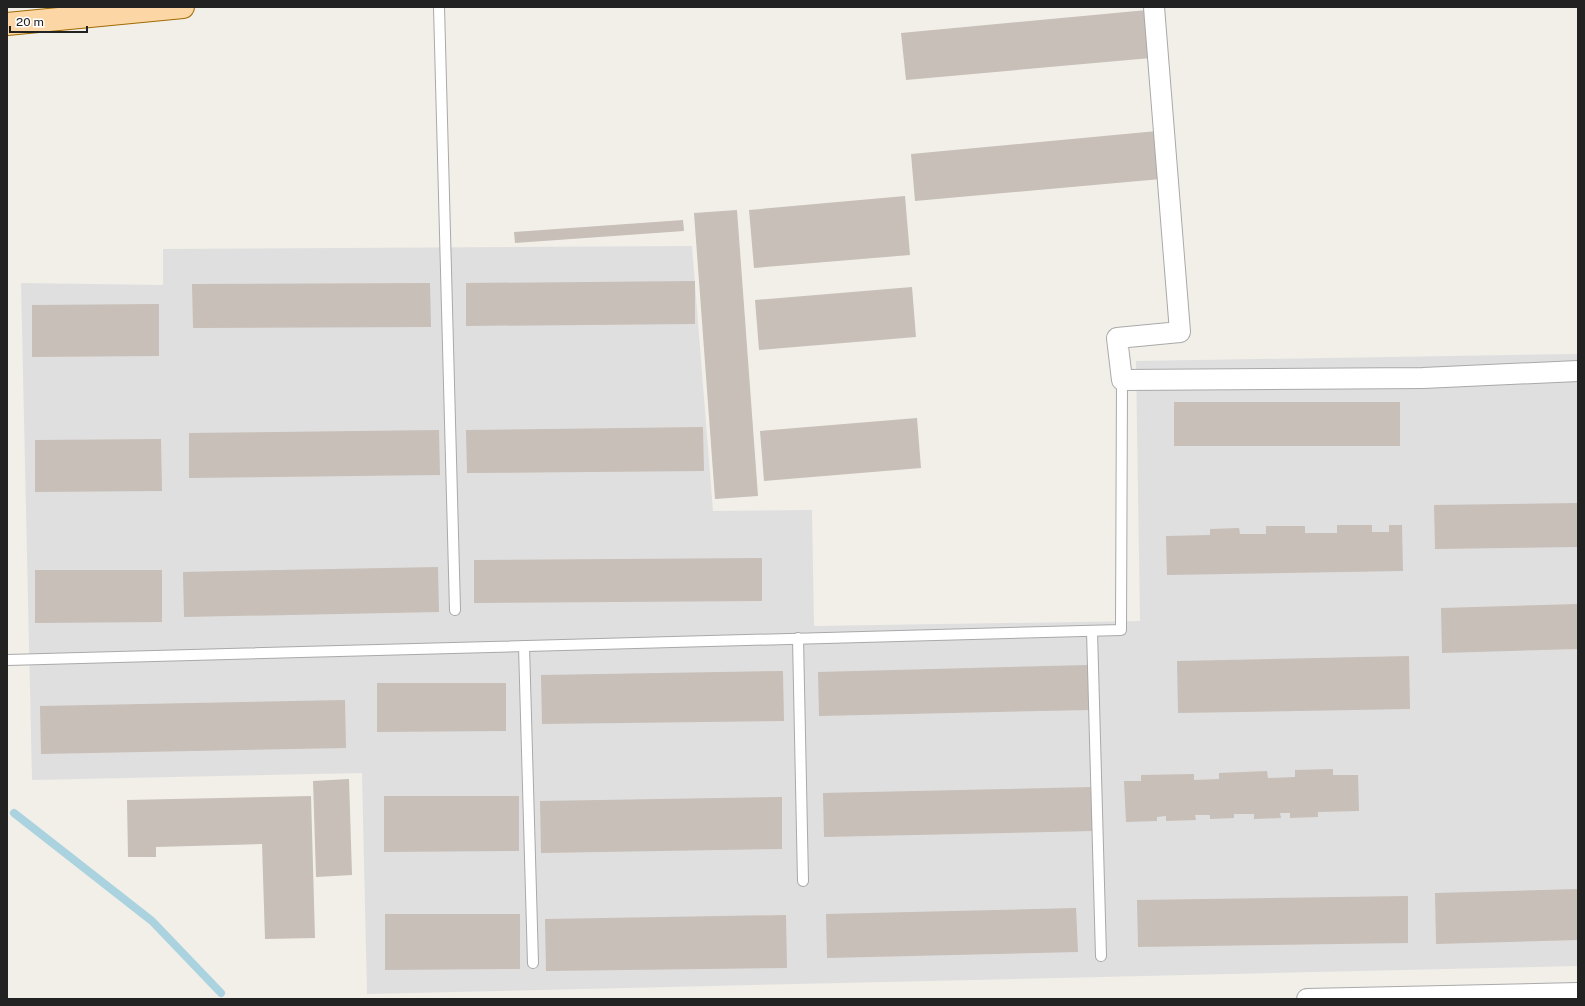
<svg xmlns="http://www.w3.org/2000/svg" width="1585" height="1006" font-family="'Public Sans',sans-serif">
<rect width="100%" height="100%" fill="#f2efe9"/>
<polygon fill="#e0dfdf" points="692,246 713,511 812,510 814,626 1140,621 1136,361 1578,354 1578,966 367,994 362,773 32,780 21,283 163,285 163,249"/>
<g fill="none" stroke-linecap="round" stroke-linejoin="round">
<polyline stroke="#aad3df" stroke-width="8" points="14,813 152,921 221,993"/>
</g>
<g fill="#c7bfb8">
<polygon points="1147,10 1151,58 906,80 901,33"/>
<polygon points="1157,131 1161,179 915,201 911,154"/>
<polygon points="905,196 910,255 754,268 749,210"/>
<polygon points="737,210 758,496 715,499 694,213"/>
<polygon points="683,220 684,231 515,243 514,232"/>
<polygon points="695,281 695,324 466,326 466,283"/>
<polygon points="430,283 431,327 193,328 192,284"/>
<polygon points="912,287 916,337 759,350 755,300"/>
<polygon points="159,304 159,356 32,357 32,305"/>
<rect x="1174" y="402" width="226" height="44"/>
<polygon points="917,418 921,468 764,481 760,431"/>
<polygon points="703,427 704,471 467,473 466,430"/>
<polygon points="439,430 440,475 189,478 189,433"/>
<polygon points="161,439 162,491 35,492 35,440"/>
<polygon points="1578,503 1578,547 1435,549 1434,505"/>
<polygon points="1337,525 1372,525 1372,532 1389,532 1389,525 1402,525 1403,571 1167,575 1166,536 1210,535 1210,529 1239,528 1240,534 1266,534 1266,526 1305,526 1305,533 1337,533"/>
<polygon points="762,558 762,601 474,603 474,560"/>
<polygon points="438,567 439,612 184,617 183,572"/>
<polygon points="35,570 162,570 162,622 35,623"/>
<polygon points="1578,604 1578,649 1442,653 1441,608"/>
<polygon points="1409,656 1410,709 1178,713 1177,661"/>
<polygon points="1088,665 1089,710 819,716 818,672"/>
<polygon points="783,671 784,721 542,724 541,675"/>
<polygon points="377,683 506,683 506,731 377,732"/>
<polygon points="345,700 346,748 41,754 40,706"/>
<polygon points="1333,769 1333,775 1358,775 1359,811 1318,812 1318,817 1290,818 1290,813 1280,813 1281,818 1254,819 1254,814 1234,814 1234,818 1210,819 1210,815 1195,815 1196,820 1166,821 1166,816 1157,817 1157,821 1126,822 1124,781 1141,781 1141,775 1194,774 1194,780 1219,779 1219,773 1267,771 1268,778 1295,777 1295,770"/>
<polygon points="349,779 352,875 316,877 313,781"/>
<polygon points="1092,787 1094,831 824,837 823,793"/>
<polygon points="311,796 315,938 265,939 262,844 156,847 156,857 128,857 127,800"/>
<polygon points="384,796 519,796 519,851 384,852"/>
<polygon points="782,797 782,849 541,853 540,801"/>
<polygon points="1578,889 1578,940 1436,944 1435,893"/>
<polygon points="1408,896 1408,943 1138,947 1137,900"/>
<polygon points="1076,908 1078,952 827,958 826,914"/>
<polygon points="385,914 520,914 520,969 385,970"/>
<polygon points="786,915 787,968 546,971 545,919"/>
</g>
<g fill="none" stroke-linecap="round" stroke-linejoin="round">
<g stroke="#a9a9a9" stroke-width="12">
<g id="service">
<polyline points="439,7 455,610"/>
<polyline points="1092,631 1101,956"/>
<polyline points="798,638 803,881"/>
<polyline points="524,646 533,963"/>
<polyline points="7,660 1121,630 1122,380"/>
</g>
</g>
<g stroke="#a9a9a9" stroke-width="22">
<g id="minor">
<polyline points="1154,7 1180,332 1117,338 1122,380 1423,378 1578,371"/>
<polyline points="1307,999 1578,993"/>
</g>
</g>
<g stroke="#a06b00" stroke-width="24">
<polyline id="primary" points="7,24 183,7"/>
</g>
<use href="#service" stroke="#fff" stroke-width="10"/>
<use href="#minor" stroke="#fff" stroke-width="20"/>
<use href="#primary" stroke="#fcd6a4" stroke-width="22"/>
</g>
<rect width="1585" height="1006" fill="none" stroke="#222222" stroke-width="16"/>
<path d="M10 26v6h77v-6" fill="none" stroke="#222222" stroke-width="2"/>
<text x="16" y="26" font-size="12" fill="#222222" stroke="#ffffff" stroke-width="3" paint-order="stroke">20 m</text>
</svg>
